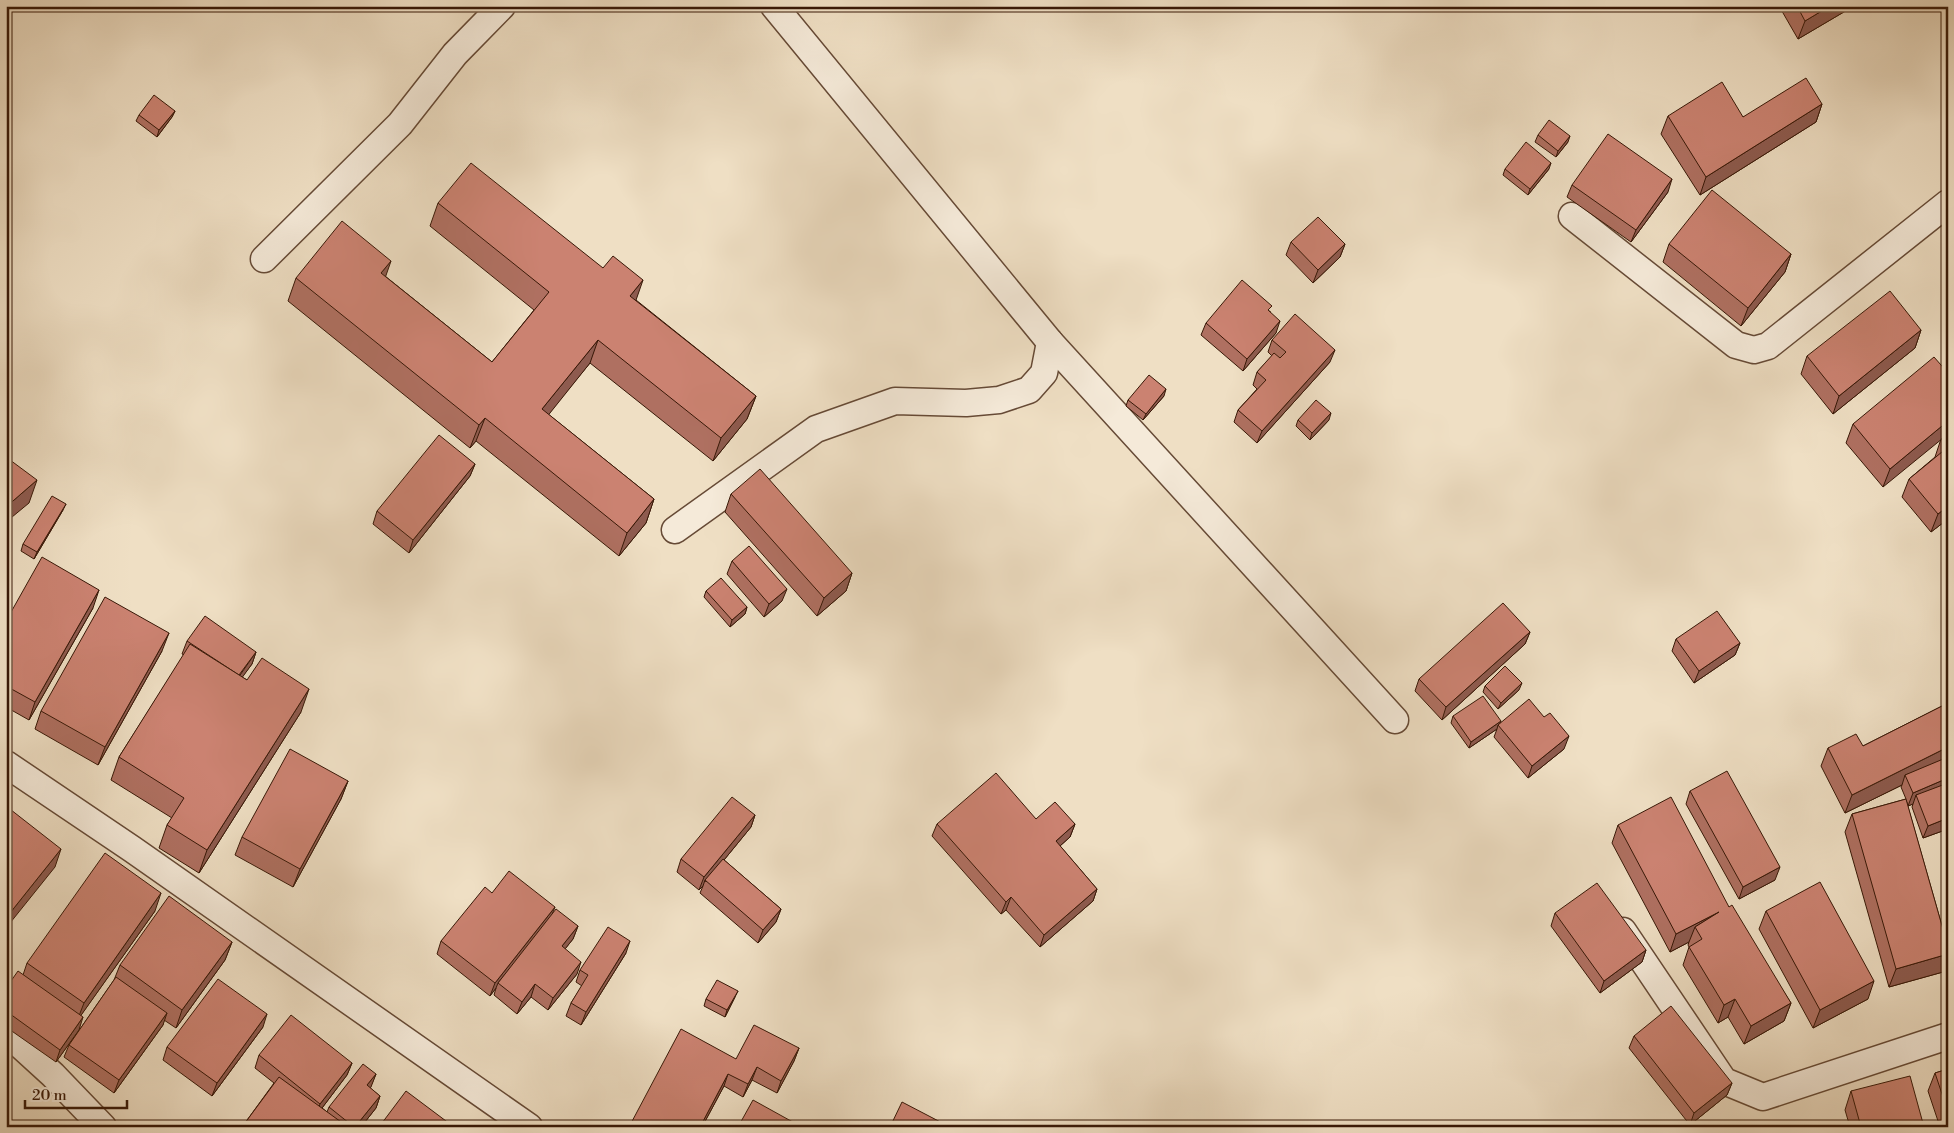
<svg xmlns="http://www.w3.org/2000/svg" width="1954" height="1133" font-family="'Libre Bodoni',serif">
<rect width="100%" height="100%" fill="#efdfc4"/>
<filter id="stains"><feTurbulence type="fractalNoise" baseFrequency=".004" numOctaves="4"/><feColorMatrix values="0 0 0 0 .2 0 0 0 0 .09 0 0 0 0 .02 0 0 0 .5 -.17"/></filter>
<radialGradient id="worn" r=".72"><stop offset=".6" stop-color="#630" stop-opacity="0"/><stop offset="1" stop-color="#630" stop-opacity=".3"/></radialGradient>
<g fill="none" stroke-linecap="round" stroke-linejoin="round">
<g stroke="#664a36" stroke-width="29">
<g id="minor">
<polyline points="774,6 1050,342 1395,720"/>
<polyline points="1572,216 1736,345 1754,350 1768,346 1948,203"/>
<polyline points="264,259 400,124 455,54 502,6"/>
<polyline points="675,530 816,429 895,401 966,403 999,400 1029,390 1044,373 1050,342"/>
<polyline points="6,764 132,849 529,1127"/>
<polyline points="1623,931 1724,1081 1763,1097 1948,1036"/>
<polyline points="6,1032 53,1075 103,1127"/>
</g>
</g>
<use href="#minor" stroke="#f5ead9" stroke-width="26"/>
</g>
<g fill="#af7061" stroke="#381807">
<polygon points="1779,6 1854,6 1798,39"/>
<polygon points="1822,104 1816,122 1700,195 1661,134 1668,116 1743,117"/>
<polygon points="175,111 172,117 157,137 136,121 139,115"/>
<polygon points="1538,135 1568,142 1556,157 1535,142"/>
<polygon points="1505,169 1549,169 1528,195 1503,175"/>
<polygon points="1572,185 1668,192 1631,242 1567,197"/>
<polygon points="438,203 636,300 756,396 747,419 713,461 590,363 548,414 654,499 646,523 619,556 476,441 470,448 288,301 296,278 385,276 492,362 534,310 430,226"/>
<polygon points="1291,242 1345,244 1340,257 1313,283 1286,255"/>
<polygon points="1669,244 1791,254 1785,272 1741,326 1663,262"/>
<polygon points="1270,311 1276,333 1243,371 1201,335 1206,323"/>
<polygon points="1921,330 1915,348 1833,414 1801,374 1807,356"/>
<polygon points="1272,340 1330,362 1257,443 1234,422 1238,410 1257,389 1253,385 1257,372 1272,356 1268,352"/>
<polygon points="1948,373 1883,487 1846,443 1853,424"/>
<polygon points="1164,396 1143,420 1126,406 1128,400"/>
<polygon points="1298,420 1329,420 1310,440 1296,426"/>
<polygon points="1948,434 1948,519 1931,532 1902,497 1909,479 1935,457 1941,439"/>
<polygon points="475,464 470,476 409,553 373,524 377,511"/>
<polygon points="731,494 852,573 846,591 817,616 725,512"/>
<polygon points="63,510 34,559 21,551 23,544"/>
<polygon points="732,561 782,601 764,617 727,574"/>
<polygon points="706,591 747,607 745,614 730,627 704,597"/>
<polygon points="93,608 29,720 6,707 6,621"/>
<polygon points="1530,632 1525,644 1442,720 1415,691 1419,679"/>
<polygon points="1676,639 1740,643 1735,655 1694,683 1672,651"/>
<polygon points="187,641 256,652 252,664 242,677 301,712 199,873 159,848 167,825 172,818 111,780 119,757 184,655 182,654"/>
<polygon points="162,651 98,765 35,729 41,711"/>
<polygon points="1485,686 1519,690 1498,709 1483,692"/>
<polygon points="1948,703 1948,829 1923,838 1912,807 1913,804 1908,806 1906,800 1948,947 1948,959 1943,972 1889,987 1845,832 1852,814 1906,799 1901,787 1902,785 1845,813 1821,766 1828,748 1863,746"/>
<polygon points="1453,716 1501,721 1500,724 1564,749 1528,778 1494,737 1497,729 1469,748 1451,723"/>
<polygon points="348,781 341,799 293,887 235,855 242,837"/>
<polygon points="1690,791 1775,880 1739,899 1686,804"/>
<polygon points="755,815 751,827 724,860 781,909 776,922 758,943 700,893 703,886 699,890 677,872 681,859"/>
<polygon points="1036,819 1075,824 1070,837 1060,846 1097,889 1093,901 1040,947 1006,910 1001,914 932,836 937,824"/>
<polygon points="1618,825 1729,907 1791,1003 1784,1021 1744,1044 1728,1017 1718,1023 1683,965 1689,947 1688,945 1689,942 1670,952 1612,843"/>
<polygon points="1948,836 1948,865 1943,849"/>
<polygon points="492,893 553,913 578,926 573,939 565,949 577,974 548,1010 531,997 517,1014 494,995 496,988 490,996 437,954 441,941"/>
<polygon points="155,911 81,1015 79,1030 56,1062 6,1027 6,988 23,975 27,963"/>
<polygon points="1766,911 1868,999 1813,1028 1759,929"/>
<polygon points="1555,913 1646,950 1642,962 1600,993 1551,926"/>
<polygon points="232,942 225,960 176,1028 164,1020 163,1025 114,1093 64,1057 69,1045 114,980 120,965"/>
<polygon points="626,953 581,1025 566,1016 571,1003 582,986 576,982 580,970"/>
<polygon points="735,997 725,1017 704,1006 706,999"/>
<polygon points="263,1027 212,1096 163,1060 167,1047"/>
<polygon points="1634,1036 1732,1083 1727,1095 1690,1125 1629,1048"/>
<polygon points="799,1048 794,1061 777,1093 752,1080 743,1097 724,1086 702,1127 629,1127 736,1059"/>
<polygon points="259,1055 352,1063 347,1075 322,1108 327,1112 329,1107 376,1074 370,1088 380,1096 376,1108 361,1127 242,1127 274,1083 255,1068"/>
<polygon points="1948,1069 1948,1127 1940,1127 1928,1091 1935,1073"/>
<polygon points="1851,1091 1924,1127 1850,1127 1845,1110"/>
</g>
<g fill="#8e5b4f" stroke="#381807">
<polygon points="1830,6 1854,6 1798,39 1805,21"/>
<polygon points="1822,104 1816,122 1700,195 1706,177"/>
<polygon points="175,111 172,117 157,137 159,130"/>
<polygon points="1570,136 1568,142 1556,157 1558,151"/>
<polygon points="1551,163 1549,169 1528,195 1530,189"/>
<polygon points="1672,179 1668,192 1631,242 1636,230"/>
<polygon points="1345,244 1340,257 1313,283 1318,270"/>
<polygon points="1791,254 1785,272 1741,326 1748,308"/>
<polygon points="391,261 383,284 381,273"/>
<polygon points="643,280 635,303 630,296"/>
<polygon points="1280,321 1276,333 1243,371 1247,359"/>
<polygon points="1921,330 1915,348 1833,414 1839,396"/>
<polygon points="598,340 590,363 534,433 542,409"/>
<polygon points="1335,350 1330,362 1257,443 1262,431"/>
<polygon points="1166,389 1164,396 1143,420 1146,414"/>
<polygon points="756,396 747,419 713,461 721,438"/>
<polygon points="1331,413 1329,420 1310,440 1312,433"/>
<polygon points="485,418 476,441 470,448 479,425"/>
<polygon points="1948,421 1948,434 1883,487 1890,469"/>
<polygon points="475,464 470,476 409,553 413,540"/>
<polygon points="37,480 29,503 6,522 6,507"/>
<polygon points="654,499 646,523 619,556 627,533"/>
<polygon points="66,504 63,510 34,559 37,552"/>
<polygon points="1948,506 1948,519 1931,532 1938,514"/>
<polygon points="852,573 846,591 817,616 824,598"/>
<polygon points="787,589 782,601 764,617 769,604"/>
<polygon points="99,590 93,608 29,720 35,702"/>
<polygon points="747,607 745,614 730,627 732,620"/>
<polygon points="1530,632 1525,644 1442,720 1446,707"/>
<polygon points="169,633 162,651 98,765 105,747"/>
<polygon points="1740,643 1735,655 1694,683 1699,671"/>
<polygon points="256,652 252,664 233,690 238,678"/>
<polygon points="1522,683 1519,690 1498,709 1501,703"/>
<polygon points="309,689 301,712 199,873 207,850"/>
<polygon points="1501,721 1499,726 1498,725 1497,729 1469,748 1471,742"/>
<polygon points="1569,736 1564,749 1528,778 1532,766"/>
<polygon points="1948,747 1948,762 1905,775 1902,785 1845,813 1852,795"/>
<polygon points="1948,778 1948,789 1916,795 1913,804 1908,806 1913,793"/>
<polygon points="348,781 341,799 293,887 300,869"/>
<polygon points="755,815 751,827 706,882 705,880 703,886 699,890 704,877"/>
<polygon points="1948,818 1948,829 1923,838 1928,826"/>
<polygon points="1075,824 1070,837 1051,854 1056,841"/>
<polygon points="61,849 55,867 6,928 6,918"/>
<polygon points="1780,867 1775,880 1739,899 1743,887"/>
<polygon points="1097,889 1093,901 1040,947 1044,935"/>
<polygon points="161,893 155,911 77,1021 84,1003"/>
<polygon points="1011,897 1006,910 1001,914 1006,902"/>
<polygon points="555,907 550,920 498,983 496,988 490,996 495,983"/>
<polygon points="781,909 776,922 758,943 763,930"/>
<polygon points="1719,912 1695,927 1689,942 1670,952 1676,934"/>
<polygon points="578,926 573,939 557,959 562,946"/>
<polygon points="630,941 626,953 581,1025 586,1012"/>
<polygon points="232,942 225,960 176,1028 182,1010"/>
<polygon points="1646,950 1642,962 1600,993 1604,981"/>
<polygon points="1948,954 1948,959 1943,972 1889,987 1896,969"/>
<polygon points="581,962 577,974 548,1010 553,998"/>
<polygon points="1874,981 1868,999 1813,1028 1820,1010"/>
<polygon points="535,984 531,997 517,1014 522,1002"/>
<polygon points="738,991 725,1017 727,1010"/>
<polygon points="1735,999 1728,1017 1718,1023 1724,1005"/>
<polygon points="1791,1003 1784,1021 1744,1044 1751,1026"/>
<polygon points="167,1013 163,1025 114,1093 119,1080"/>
<polygon points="267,1014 263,1027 212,1096 217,1083"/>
<polygon points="83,1017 79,1030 56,1062 60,1050"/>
<polygon points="799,1048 794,1061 777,1093 781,1081"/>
<polygon points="352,1063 347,1075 316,1116 320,1104"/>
<polygon points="757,1067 752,1080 743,1097 748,1084"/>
<polygon points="376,1074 371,1087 362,1098 367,1085"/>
<polygon points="728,1074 724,1086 702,1127 700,1127"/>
<polygon points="1732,1083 1727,1095 1690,1125 1694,1113"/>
<polygon points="380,1096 376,1108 361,1127 355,1127"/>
</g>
<g fill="#cb8271" stroke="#381807">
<polygon points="1797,6 1830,6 1805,21"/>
<polygon points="1806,78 1822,104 1706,177 1668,116 1722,82 1743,117"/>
<polygon points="154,95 175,111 159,130 139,115"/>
<polygon points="1549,120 1570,136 1558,151 1538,135"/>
<polygon points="1608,134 1672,179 1636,230 1572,185"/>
<polygon points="1526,142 1551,163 1530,189 1505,169"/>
<polygon points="471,163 603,268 613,256 643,280 630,296 756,396 721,438 598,340 542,409 654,499 627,533 485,418 479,425 296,278 342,221 391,261 381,273 492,362 549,292 438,203"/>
<polygon points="1712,190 1791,254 1748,308 1669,244"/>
<polygon points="1318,217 1345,244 1318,270 1291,242"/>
<polygon points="1242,280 1272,306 1268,310 1280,321 1247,359 1206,323"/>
<polygon points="1890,291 1921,330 1839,396 1807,356"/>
<polygon points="1295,314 1335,350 1262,431 1238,410 1266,380 1257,372 1274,353 1280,358 1286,352 1272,340"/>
<polygon points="1934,357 1948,373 1948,421 1890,469 1853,424"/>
<polygon points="1149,375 1166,389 1146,414 1128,400"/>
<polygon points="1316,400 1331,413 1312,433 1298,420"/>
<polygon points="1948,434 1948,506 1938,514 1909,479 1948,447 1941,439"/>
<polygon points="439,435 475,464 413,540 377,511"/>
<polygon points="6,457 37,480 6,507"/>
<polygon points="760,469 852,573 824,598 731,494"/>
<polygon points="52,496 66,504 37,552 23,544"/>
<polygon points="749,546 787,589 769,604 732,561"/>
<polygon points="42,557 99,590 35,702 6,686 6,621"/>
<polygon points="721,578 747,607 732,620 706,591"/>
<polygon points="105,597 169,633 105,747 41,711"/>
<polygon points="1503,603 1530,632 1446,707 1419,679"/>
<polygon points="1717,611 1740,643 1699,671 1676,639"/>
<polygon points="205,616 256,652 239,675 187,641"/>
<polygon points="190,644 247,680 262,658 309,689 207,850 167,825 184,798 119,757"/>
<polygon points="1505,666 1522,683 1501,703 1485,686"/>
<polygon points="1483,696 1501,721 1471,742 1453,716"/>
<polygon points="1529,699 1544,717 1550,713 1569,736 1532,766 1498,725"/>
<polygon points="1948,703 1948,747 1852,795 1828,748 1856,734 1863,746"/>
<polygon points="290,749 348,781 300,869 242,837"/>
<polygon points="1948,757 1948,778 1913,793 1905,775"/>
<polygon points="1727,771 1780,867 1743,887 1690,791"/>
<polygon points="996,773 1036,819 1055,802 1075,824 1056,841 1097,889 1044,935 1011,897 1006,902 937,824"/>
<polygon points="1948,783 1948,818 1928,826 1916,795"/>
<polygon points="732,797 755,815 704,877 681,859"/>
<polygon points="1671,797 1729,907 1732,905 1791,1003 1751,1026 1735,999 1724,1005 1689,947 1702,939 1695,927 1719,912 1676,934 1618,825"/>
<polygon points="1906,799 1948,947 1948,954 1896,969 1852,814"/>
<polygon points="6,806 61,849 6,918"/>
<polygon points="105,853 161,893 84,1003 27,963"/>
<polygon points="723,859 781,909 763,930 705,880"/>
<polygon points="509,871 555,907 495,983 441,941 485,887 492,893"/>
<polygon points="1820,882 1874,981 1820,1010 1766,911"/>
<polygon points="1597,883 1646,950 1604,981 1555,913"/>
<polygon points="169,896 232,942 182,1010 120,965"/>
<polygon points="556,909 578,926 562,946 581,962 553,998 535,984 522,1002 498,983"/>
<polygon points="608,927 630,941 586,1012 571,1003 588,975 580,970"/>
<polygon points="18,971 83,1017 60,1050 6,1011 6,988"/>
<polygon points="116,977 167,1013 119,1080 69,1045"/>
<polygon points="218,979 267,1014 217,1083 167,1047"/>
<polygon points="717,980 738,991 727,1010 706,999"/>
<polygon points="1671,1006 1732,1083 1694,1113 1634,1036"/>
<polygon points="291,1015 352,1063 320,1104 259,1055"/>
<polygon points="754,1025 799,1048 781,1081 757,1067 748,1084 728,1074 700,1127 629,1127 681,1029 736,1059"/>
<polygon points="363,1064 376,1074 367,1085 380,1096 355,1127 354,1127 329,1107"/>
<polygon points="1948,1069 1948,1112 1935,1073"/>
<polygon points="1910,1076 1924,1127 1861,1127 1851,1091"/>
<polygon points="279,1077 348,1127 242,1127"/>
<polygon points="406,1091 454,1127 379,1127"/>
<polygon points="753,1100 800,1126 799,1127 738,1127"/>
<polygon points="902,1102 950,1127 890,1127"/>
</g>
<rect width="1954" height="1133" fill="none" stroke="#efdfc4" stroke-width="25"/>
<rect x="8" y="8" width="1939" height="1118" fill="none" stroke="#381807" stroke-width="2.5"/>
<rect x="12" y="12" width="1929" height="1108" fill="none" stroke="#381807"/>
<path d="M25 1100v8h102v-8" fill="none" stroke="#381807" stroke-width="2.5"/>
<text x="32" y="1100" font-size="15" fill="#381807" stroke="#f5ead9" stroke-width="4" paint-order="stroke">20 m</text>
<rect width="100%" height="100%" filter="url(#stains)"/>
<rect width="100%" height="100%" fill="url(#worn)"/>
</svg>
